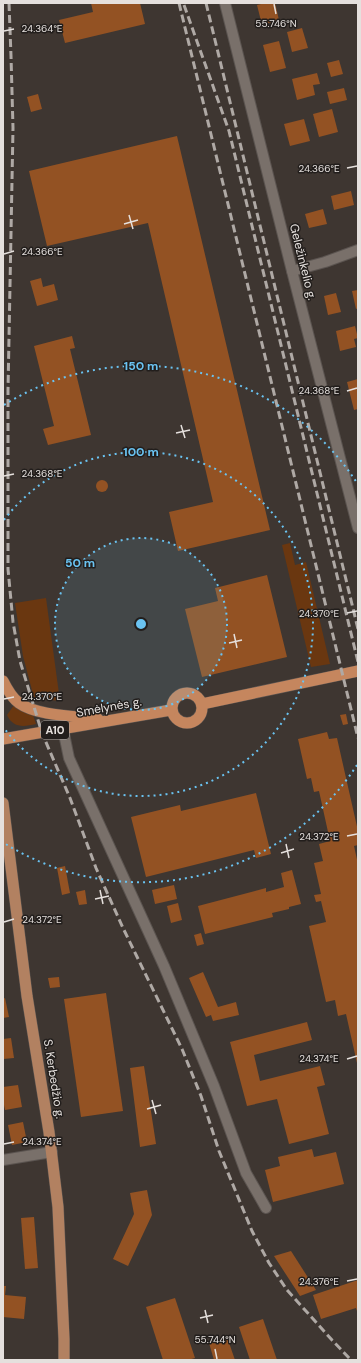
<svg xmlns="http://www.w3.org/2000/svg" width="361" height="1363" font-family="'DM Sans',sans-serif">
<rect width="100%" height="100%" fill="#3e3631"/>
<g fill="#6a3710">
<polygon points="290,543 295,565 306,562 330,664 311,667 282,545"/>
<polygon points="46,598 60,701 34,698 23,656 15,603"/>
<path d="M14,705L33,715L36,724C23,727 13,728 7,715Z"/>
</g>
<g fill="#935223">
<polygon points="91,3 140,3 145,24 65,43 59,20 93,12"/>
<polygon points="265,3 275,3 279,20 262,25 257,5"/>
<polygon points="302,28 308,48 292,52 287,32"/>
<polygon points="279,41 286,68 270,72 263,45"/>
<polygon points="339,60 343,74 331,77 327,63"/>
<polygon points="317,73 320,84 313,85 315,95 297,100 292,79"/>
<polygon points="344,88 347,100 330,104 327,92"/>
<polygon points="38,94 42,109 31,112 27,97"/>
<polygon points="332,109 338,132 319,137 313,114"/>
<polygon points="304,119 310,141 290,146 284,124"/>
<polygon points="177,136 270,530 178,551 169,512 213,502 148,223 47,246 29,171"/>
<polygon points="351,191 354,205 334,210 331,196"/>
<polygon points="323,209 327,224 309,228 305,214"/>
<polygon points="41,278 43,287 54,284 58,300 37,306 30,281"/>
<polygon points="358,290 358,308 356,309 352,291"/>
<polygon points="336,293 341,312 328,315 324,296"/>
<polygon points="355,326 358,338 354,339 356,347 340,351 336,331"/>
<polygon points="72,336 75,348 70,349 91,435 48,445 43,429 54,426 34,346"/>
<polygon points="358,379 358,409 354,410 347,382"/>
<circle cx="102" cy="486" r="6"/>
<polygon points="267,575 287,657 202,677 185,609 218,601 215,588"/>
<polygon points="346,714 348,724 343,725 340,715"/>
<polygon points="327,732 329,739 337,738 358,831 358,845 354,846 358,864 357,1063 346,1014 338,1016 335,1000 326,1002 309,926 326,922 321,901 316,902 314,895 321,894 314,863 323,861 319,844 330,841 319,791 314,792 311,778 307,779 298,739"/>
<polygon points="256,793 271,854 256,858 254,850 146,877 131,817 180,805 181,811"/>
<polygon points="65,866 70,893 62,895 57,868"/>
<polygon points="292,870 301,904 289,907 289,909 272,913 273,917 205,934 198,906 266,888 266,892 284,887 281,873"/>
<polygon points="174,885 177,899 155,904 152,890"/>
<polygon points="85,890 87,904 79,905 76,892"/>
<polygon points="178,903 182,920 171,923 167,906"/>
<polygon points="201,933 204,944 197,946 194,935"/>
<polygon points="203,972 218,1007 236,1002 239,1015 213,1021 211,1015 206,1017 189,978"/>
<polygon points="59,977 60,987 50,988 48,978"/>
<polygon points="106,993 123,1111 81,1117 64,999"/>
<polygon points="5,998 9,1017 3,1018 3,999"/>
<polygon points="307,1022 312,1040 254,1055 260,1081 320,1066 325,1085 317,1087 329,1134 289,1144 277,1099 247,1106 230,1042"/>
<polygon points="11,1038 14,1058 3,1059 3,1039"/>
<polygon points="144,1066 156,1144 140,1147 130,1068"/>
<polygon points="18,1085 22,1107 5,1110 3,1100 3,1087"/>
<polygon points="23,1122 27,1142 12,1145 8,1125"/>
<polygon points="312,1149 314,1157 336,1152 344,1184 273,1202 265,1170 280,1166 278,1157"/>
<polygon points="147,1190 152,1215 128,1266 113,1259 134,1214 130,1193"/>
<polygon points="34,1217 38,1268 25,1269 21,1218"/>
<polygon points="291,1251 316,1290 300,1296 274,1256"/>
<polygon points="358,1280 358,1314 356,1308 321,1319 313,1295"/>
<polygon points="3,1286 6,1286 5,1295 26,1297 24,1319 3,1317"/>
<polygon points="175,1298 195,1358 188,1360 163,1360 146,1307"/>
<polygon points="263,1319 277,1360 250,1360 239,1327"/>
<polygon points="227,1337 235,1360 214,1360 209,1343"/>
</g>
<g fill="none" stroke-linecap="round" stroke-linejoin="round">
<g stroke="#5b5450" stroke-width="12">
<g id="minor">
<polyline points="225,3 292,271 358,528"/>
<polyline points="292,271 325,262 358,250"/>
<polyline points="63,729 69,758 164,966 214,1086 246,1173 266,1208"/>
<polyline points="3,1160 52,1152"/>
</g>
</g>
<g stroke="#5b5450" stroke-width="12">
<polyline id="primary" points="3,803 27,996 49,1132 58,1207 64,1339 64,1360"/>
</g>
<g stroke="#5b5450" stroke-width="12">
<g id="trunk">
<path d="M3,681C7,689 12,698 19,703C37,716 76,716 98,719"/>
<circle cx="187" cy="708" r="15"/>
<polyline points="202,704 358,671"/>
<polyline points="3,739 171,710"/>
</g>
</g>
<use href="#minor" stroke="#79706a" stroke-width="10"/>
<use href="#primary" stroke="#b28161" stroke-width="11"/>
<use href="#trunk" stroke="#c5865e" stroke-width="11"/>
<g stroke="#afa9a5" stroke-width="3" stroke-dasharray="8 4" stroke-linecap="butt">
<polyline points="9,3 11,56 13,128 8,390 8,569 13,622 20,661 42,733 70,798 96,868 123,928 182,1049 201,1096 219,1151 252,1231 269,1263 287,1290 332,1340 351,1360"/>
<polyline points="179,3 358,738"/>
<polyline points="206,3 358,629"/>
<polyline points="184,5 229,131 358,662"/>
</g>
</g>
<path fill="none" stroke="#e5e0dd" stroke-width="1.5" d="M274,4L276,14M4,31L14,29M347,168L357,166M129,215L133,229M124,224L138,220M4,254L14,251M347,391L357,388M181,425L185,438M176,433L190,430M4,476L14,474M347,613L357,611M234,634L237,648M229,643L242,640M4,699L14,697M347,836L357,834M286,844L289,858M281,853L294,849M100,890L103,904M95,899L109,896M4,922L14,919M347,1059L357,1056M152,1100L156,1114M147,1109L161,1105M4,1144L14,1142M347,1281L357,1279M205,1310L208,1323M200,1318L213,1315M215,1349L217,1359"/>
<circle cx="141" cy="624" r="86" fill="#6ac3f1" fill-opacity=".12"/>
<g fill="none" stroke="#6ac3f1" stroke-width="2" stroke-dasharray="2 4">
<circle cx="141" cy="624" r="86"/>
<path d="M4 520A172 172 0 1 1 4 728"/>
<path d="M357 765A258 258 0 0 1 4 843M4 405A258 258 0 0 1 357 483"/>
</g>
<g text-anchor="middle" dominant-baseline="central" stroke-width="3" stroke-linejoin="round" paint-order="stroke">
<rect fill="#221e1c" stroke="#aaa6a3" stroke-width="1" x="41" y="721" width="28" height="18" rx="3"/>
<g font-size="11" font-weight="bold" fill="#e5e0dd">
<text x="55" y="730">A10</text>
</g>
<g font-size="12" fill="#e5e0dd" stroke="#221e1c">
<text transform="translate(303 262) rotate(76)">Geležinkelio g.</text>
<text transform="translate(109 707) rotate(-10)">Smėlynės g.</text>
<text transform="translate(54 1079) rotate(81)">S. Kerbedžio g.</text>
</g>
</g>
<g font-size="10" text-anchor="middle" fill="#e5e0dd" stroke="#221e1c" stroke-width="3" stroke-linejoin="round" paint-order="stroke">
<text x="276" y="27">55.746°N</text>
<text x="42" y="32">24.364°E</text>
<text x="319" y="172">24.366°E</text>
<text x="42" y="255">24.366°E</text>
<text x="319" y="394">24.368°E</text>
<text x="42" y="477">24.368°E</text>
<text x="319" y="617">24.370°E</text>
<text x="42" y="700">24.370°E</text>
<text x="319" y="840">24.372°E</text>
<text x="42" y="923">24.372°E</text>
<text x="319" y="1062">24.374°E</text>
<text x="42" y="1145">24.374°E</text>
<text x="319" y="1285">24.376°E</text>
<text x="215" y="1343">55.744°N</text>
</g>
<circle cx="141" cy="624" r="6" fill="#6ac3f1" stroke="#221e1c" stroke-width="2"/>
<g font-size="12" text-anchor="middle" font-weight="bold" fill="#6ac3f1" stroke="#221e1c" stroke-width="3" stroke-linejoin="round" paint-order="stroke">
<text x="141" y="370">150 m</text>
<text x="141" y="456">100 m</text>
<text x="80" y="567">50 m</text>
</g>
<rect width="361" height="1363" fill="none" stroke="#e5e0dd" stroke-width="8"/>
</svg>
